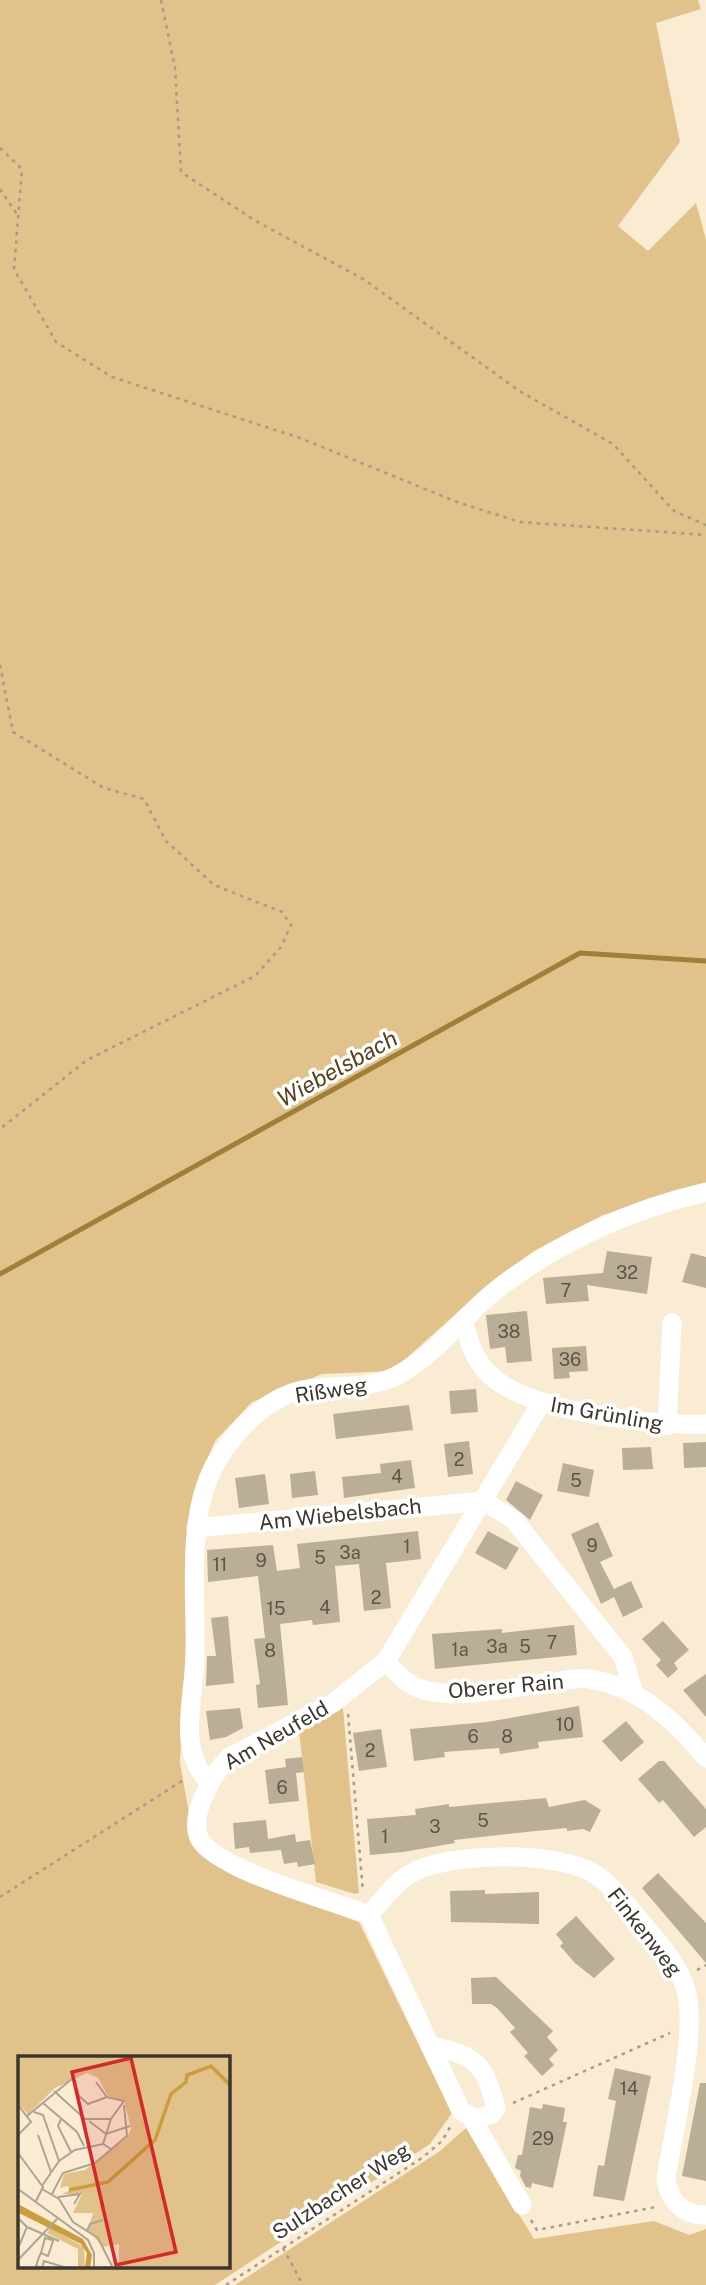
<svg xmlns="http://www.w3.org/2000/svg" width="706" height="2285" font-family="'Public Sans',sans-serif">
<rect width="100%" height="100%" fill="#f9ecd3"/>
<g fill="#e0c28a" fill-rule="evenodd">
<path d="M0,0H698L701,9L656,23L680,142L618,226L648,251L696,203L706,240V1184L603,1215L534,1251L487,1286L392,1371L322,1374L252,1402L215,1441L193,1494L180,1763L194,1841L232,1875L359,1922L452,2113L430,2144L215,2285H0ZM19,2058H228V2266H19Z"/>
<polygon points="343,1708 359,1893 355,1894 316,1882 299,1731"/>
<polygon points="466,2128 534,2239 654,2221 689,2235 706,2229 706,2285 235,2285 440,2151"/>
</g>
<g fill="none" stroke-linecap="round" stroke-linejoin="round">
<polyline stroke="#a07f38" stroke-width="5" points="0,1274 580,953 706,961"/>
</g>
<g fill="#baae96">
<polygon points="607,1251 652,1257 647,1294 587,1285 589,1301 546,1304 543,1278 603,1273"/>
<polygon points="691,1253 706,1257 706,1288 682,1282"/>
<polygon points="527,1311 532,1361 507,1363 505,1347 490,1349 486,1315"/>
<polygon points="586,1346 588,1371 569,1372 570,1378 554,1379 552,1348"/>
<polygon points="476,1389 478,1412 451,1414 449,1391"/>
<polygon points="409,1405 413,1430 336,1439 333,1414"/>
<polygon points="469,1441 473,1474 448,1477 444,1444"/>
<polygon points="706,1442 706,1467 684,1468 683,1443"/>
<polygon points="651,1447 653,1469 623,1470 622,1448"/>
<polygon points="411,1460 415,1488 344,1498 342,1477 381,1473 380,1464"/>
<polygon points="563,1463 594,1470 589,1497 557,1491"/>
<polygon points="315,1471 318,1495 292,1498 290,1474"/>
<polygon points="265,1474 269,1504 239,1508 235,1478"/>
<polygon points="516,1481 543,1495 530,1520 506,1500"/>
<polygon points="598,1522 613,1556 600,1562 614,1589 631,1581 643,1607 623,1617 614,1597 601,1604 571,1534"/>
<polygon points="418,1531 421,1559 386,1563 391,1608 364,1611 359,1564 335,1566 340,1622 313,1625 312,1620 280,1624 288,1705 258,1708 256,1685 260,1684 254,1639 265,1638 258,1576 208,1582 207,1550 273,1545 277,1571 300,1568 297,1544"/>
<polygon points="488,1531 519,1548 506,1570 475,1553"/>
<polygon points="228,1616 234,1683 206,1686 207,1656 216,1656 211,1618"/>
<polygon points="663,1621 689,1650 674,1663 678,1669 668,1678 656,1665 661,1660 642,1639"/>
<polygon points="574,1625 577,1655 435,1669 432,1634 502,1629 502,1633"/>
<polygon points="706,1674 706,1717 683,1690"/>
<polygon points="579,1706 583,1737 538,1742 539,1748 500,1754 499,1748 444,1752 445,1757 414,1761 410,1729 487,1722"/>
<polygon points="240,1708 243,1728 226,1737 210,1740 206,1711"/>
<polygon points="626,1721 644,1742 621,1762 602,1741"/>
<polygon points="381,1729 387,1767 359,1771 353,1733"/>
<polygon points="302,1757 304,1772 296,1773 299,1801 269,1804 265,1770 286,1767 285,1759"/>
<polygon points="659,1761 664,1761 706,1809 706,1827 694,1837 663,1800 659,1803 638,1779"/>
<polygon points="546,1798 549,1807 585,1800 601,1810 590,1832 583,1829 567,1831 567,1828 536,1831 454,1840 455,1843 403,1852 370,1855 367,1819 416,1815 415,1809 449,1804 449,1807"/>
<polygon points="266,1820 268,1839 295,1834 296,1842 310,1840 315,1864 298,1867 297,1862 284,1864 281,1850 250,1853 249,1847 235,1849 233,1823"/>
<polygon points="658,1873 706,1923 706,1963 642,1888"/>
<polygon points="485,1890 485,1894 539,1892 539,1924 451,1922 450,1891"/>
<polygon points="576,1916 615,1959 594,1978 575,1963 560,1946 563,1943 556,1934"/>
<polygon points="496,1977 553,2031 547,2037 558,2050 549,2059 554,2065 542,2076 524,2056 528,2053 510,2032 515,2028 497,2008 491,2004 472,2004 471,1978"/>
<polygon points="615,2068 651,2076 624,2201 593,2196 598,2165 604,2166 616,2101 608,2099"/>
<polygon points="700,2083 706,2083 706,2181 682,2176"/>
<polygon points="543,2104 565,2108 563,2122 567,2122 553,2188 532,2183 531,2188 526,2187 520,2176 521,2171 515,2168 518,2155 522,2155 530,2107 542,2109"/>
</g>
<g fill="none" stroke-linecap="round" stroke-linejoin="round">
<g stroke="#a59c89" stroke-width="2.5" stroke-dasharray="3.5 5" stroke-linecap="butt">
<polyline points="161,0 175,68 181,172 254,220 363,279 521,392 613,444 674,511 706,525"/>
<polyline points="0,148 22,169 14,269 56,342 112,377 300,438 457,502 520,522 706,535"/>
<polyline points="0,189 18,216"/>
<polyline points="0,665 13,732 104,788 144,799 166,841 214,885 282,912 291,925 281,947 255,976 87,1060 0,1129"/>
<polyline points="348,1714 363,1892"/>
<polyline points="0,1897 185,1779"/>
<polyline points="697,1970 706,1965"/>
<polyline points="513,2103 670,2033"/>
<polyline points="531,2220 537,2230 656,2207"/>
<polyline points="283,2248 303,2285"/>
<polyline points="226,2285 422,2158 442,2141 452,2124"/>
</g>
<g stroke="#fff" stroke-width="19">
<path d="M464,1323C469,1343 475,1361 490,1375C528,1412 654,1426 706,1424"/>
<polyline points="667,1426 672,1323"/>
<polyline points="196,1528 484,1501 514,1520 623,1657 634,1693"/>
<path d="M386,1661C396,1673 408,1686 424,1690C463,1700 513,1687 552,1682C564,1681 578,1677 589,1679C639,1686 675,1721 706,1758"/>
<path d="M210,1782C177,1755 193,1699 195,1662C197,1598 184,1514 218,1459C237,1429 266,1398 302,1390C333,1383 366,1391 396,1376C438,1354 463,1315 500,1287C560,1241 633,1209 706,1192"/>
<path d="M369,1915C381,1902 395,1882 410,1874C448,1852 553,1851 591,1872C612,1883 628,1907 643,1924C660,1944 679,1965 686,1990C698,2033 673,2132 666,2179C669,2201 683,2215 706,2215"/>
<path d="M432,2046C477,2056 484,2063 496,2108L492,2114L477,2119L461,2111L369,1915C333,1901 215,1870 199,1838C193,1824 198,1809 204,1796C211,1780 217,1769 230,1757L333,1703L386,1661L541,1403"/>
<polyline points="471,2117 522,2205"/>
</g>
</g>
<g text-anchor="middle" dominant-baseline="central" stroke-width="7" stroke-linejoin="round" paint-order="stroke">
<g font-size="18" fill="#5c5648">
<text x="627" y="1272">32</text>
<text x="566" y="1290">7</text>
<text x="509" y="1331">38</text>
<text x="570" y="1359">36</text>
<text x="459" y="1459">2</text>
<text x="397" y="1476">4</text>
<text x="576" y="1480">5</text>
<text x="592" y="1545">9</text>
<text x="407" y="1546">1</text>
<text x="350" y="1552">3a</text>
<text x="320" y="1557">5</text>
<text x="261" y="1560">9</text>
<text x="220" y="1564">11</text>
<text x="376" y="1597">2</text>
<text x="325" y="1607">4</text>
<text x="276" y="1608">15</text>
<text x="552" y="1642">7</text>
<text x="497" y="1646">3a</text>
<text x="525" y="1646">5</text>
<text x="460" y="1649">1a</text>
<text x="270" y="1650">8</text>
<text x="565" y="1724">10</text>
<text x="473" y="1736">6</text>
<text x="507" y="1736">8</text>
<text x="370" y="1750">2</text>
<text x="282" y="1787">6</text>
<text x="483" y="1820">5</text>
<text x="435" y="1826">3</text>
<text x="385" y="1836">1</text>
<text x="629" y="2088">14</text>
<text x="543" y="2138">29</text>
</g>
<g font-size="21" fill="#3d382e" stroke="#fff">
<text transform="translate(331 1390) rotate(-9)">Rißweg</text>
<text transform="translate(607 1414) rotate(10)">Im Grünling</text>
<text transform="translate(340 1514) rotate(-6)">Am Wiebelsbach</text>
<text transform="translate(506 1686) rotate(-5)">Oberer Rain</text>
<text transform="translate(276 1735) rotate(-30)">Am Neufeld</text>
<text transform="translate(645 1932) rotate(52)">Finkenweg</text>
<text transform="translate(341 2191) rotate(-33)">Sulzbacher Weg</text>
</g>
<g font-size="23" font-style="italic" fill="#55411a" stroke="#fff">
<text transform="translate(337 1068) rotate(-29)">Wiebelsbach</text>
</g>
</g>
<g transform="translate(18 2056)">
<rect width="212" height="212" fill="#f9ecd3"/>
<path d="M0,0H100L97,4L101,0H212V212H101V188L85,191L70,174L75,157H55L64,138H44L52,134L50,130L42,132L46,118L67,114L109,82L113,73L106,44L90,40L80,22L69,17L37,32L10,58L0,48ZM32,172L66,191L67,212H60V193L29,177Z" fill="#e0c28a"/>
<path d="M0,148L65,183L74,199L72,212H67L69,197L63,188L1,157Z" fill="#cb9d3c"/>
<path fill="none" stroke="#cb9d3c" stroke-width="3.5" d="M51,134L90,126L137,84L153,38L168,26L169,19L193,10L212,29"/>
<path fill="none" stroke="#aea491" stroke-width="2" d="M78,26L89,41L106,45L93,63L85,88M36,35L67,63H93M25,47L59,76L66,90M0,49L13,66L0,79M16,56L25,59L41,105M9,60L55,22L61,40L70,48L89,41M43,63L40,70L53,96M71,65L88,78L112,70M20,79L33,116M0,97L25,131L18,145M24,130L41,105L57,94L85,88L93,93M0,133L70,184L76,197V212M24,133L41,143L55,166L80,182L95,212M34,138L45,117L77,107L109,80L106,49M40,141L62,138L56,148M0,162L9,171L1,190M9,171L41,185M69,175L72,168L85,164M23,197L27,182L34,184M21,201L18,210L24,212L26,205L49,212M21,201L23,197L30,200L36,182M0,204L39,163"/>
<path fill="#d62828" fill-opacity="0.15" stroke="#d62828" stroke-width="3.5" d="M113,2L158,196L98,209L54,16Z"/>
<rect width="212" height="212" fill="none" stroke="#3d382e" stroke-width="3.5"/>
</g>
</svg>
